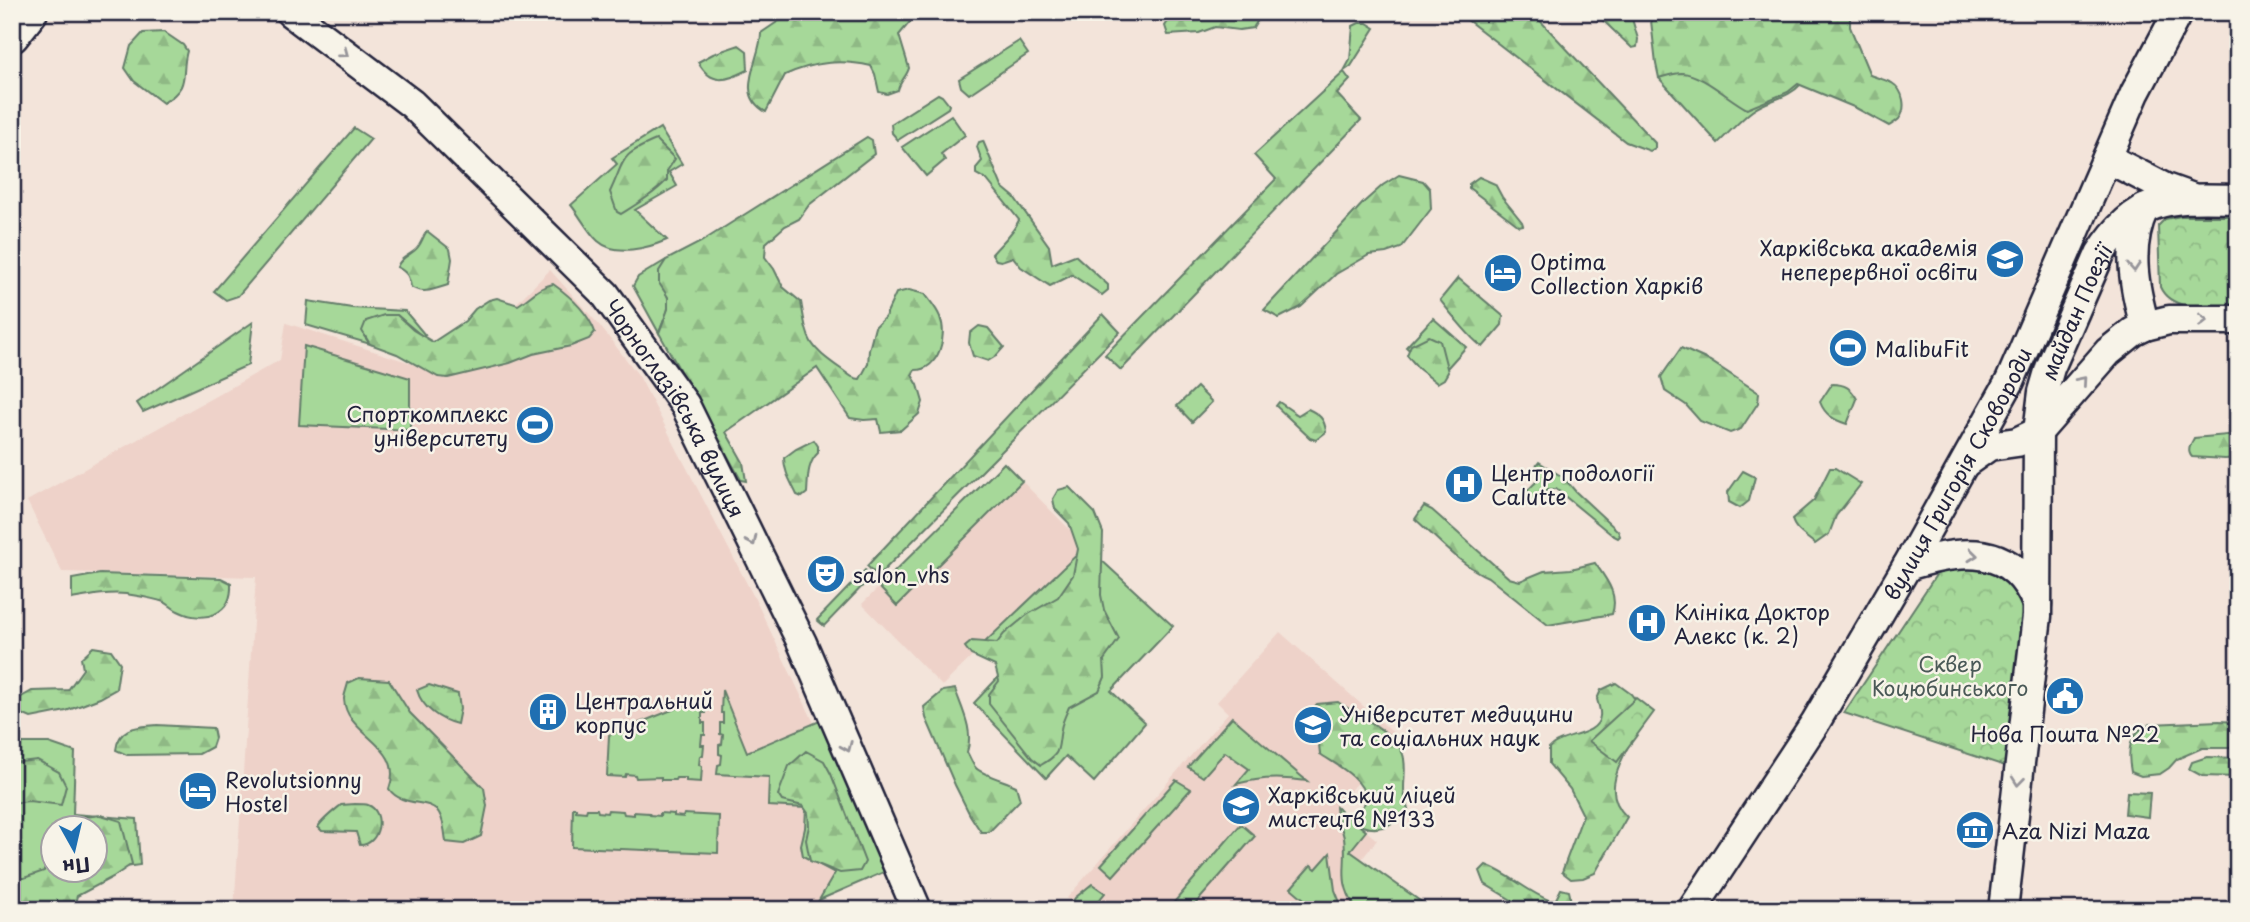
<svg xmlns="http://www.w3.org/2000/svg" width="2250" height="922" font-family="'Playpen Sans',sans-serif">
<defs>
<pattern id="forest-firs" width="22" height="20" patternUnits="userSpaceOnUse" patternTransform="scale(1.75)"><rect width="22" height="20" fill="#a6d899"/><path d="M5 1l3.5 6h-7zM16 11l3.5 6h-7z" fill="#8fb985"/></pattern>
<pattern id="park-crowns" width="20" height="18" patternUnits="userSpaceOnUse" patternTransform="scale(1.75)"><rect width="20" height="18" fill="#a6d899"/><path d="M2 6a3 3 0 1 1 6 0M12 15a3 3 0 1 1 6 0" fill="none" stroke="#8fb985"/></pattern>
</defs>
<rect width="100%" height="100%" fill="#f3e4da"/>
<filter id="ink" filterUnits="userSpaceOnUse"><feTurbulence type="fractalNoise" baseFrequency=".0143" numOctaves="2"/><feDisplacementMap in="SourceGraphic" scale="14" xChannelSelector="R" yChannelSelector="G"/><feConvolveMatrix kernelMatrix="1 2 1 2 8 2 1 2 1" color-interpolation-filters="sRGB"/></filter>
<g filter="url(#ink)">
<g fill="#eed2c9">
<polygon points="550,270 600,326 639,376 757,603 814,723 877,875 819,900 823,910 234,910 256,577 62,572 27,501 280,360 286,323 445,374"/>
<polygon points="1004,463 1086,546 942,686 862,604"/>
<polygon points="1280,632 1398,737 1336,806 1377,840 1361,860 1402,910 1082,910 1067,898 1228,713 1217,702"/>
</g>
<g fill="#a6d899" stroke="#647d6a" stroke-width="2" fill-rule="evenodd">
<polygon points="1359,23 1367,23 1375,28 1351,66 1344,71 1350,60 1353,26"/>
<polygon points="1019,41 1028,54 969,94 961,87 959,79"/>
<path d="M1677,63L1801,84C1787,100 1769,98 1752,111C1740,120 1729,133 1718,143L1659,78Z"/>
<polygon points="938,94 942,96 949,105 948,108 898,140 892,133 891,124"/>
<polygon points="951,115 965,135 941,154 945,160 926,176 902,147"/>
<polygon points="354,128 371,139 238,296 226,300 214,291"/>
<path d="M660,128L682,164L669,172L677,186L635,210L667,240C648,248 616,257 598,241C588,232 580,216 571,205L617,164L612,158Z"/>
<path d="M666,260C652,284 663,278 668,298C671,310 662,322 659,333L633,286L638,277Z"/>
<polygon points="308,301 352,308 405,311 425,335 422,336 397,315 366,321 364,336 370,344 306,325"/>
<polygon points="1433,318 1466,347 1439,377 1406,347"/>
<polygon points="253,322 248,365 143,412 137,403"/>
<polygon points="304,346 410,378 410,430 299,425"/>
<polygon points="1197,387 1212,402 1192,422 1177,406"/>
<polygon points="1004,463 1022,481 897,606 879,587"/>
<polygon points="1086,546 1173,626 1111,691 1145,723 1094,782 1066,756 1046,778 974,703 1006,669 982,645"/>
<polygon points="865,570 872,576 824,626 817,620"/>
<polygon points="722,690 747,752 822,720 884,872 819,900 835,873 803,856 801,845 805,828 806,808 768,806 769,777 717,774 718,765 721,764 722,755 719,754 719,745 722,744 723,735 720,734 720,723 723,723 723,713 721,713"/>
<polygon points="707,696 706,713 702,713 702,723 705,723 705,735 702,735 701,745 704,745 703,755 700,756 699,765 702,766 701,782 686,781 686,778 676,778 675,780 661,780 661,777 636,778 635,775 626,774 625,777 607,776 609,735"/>
<path d="M1232,717L1301,776L1307,781C1283,777 1260,777 1236,784L1249,769L1225,752L1203,777L1188,767Z"/>
<path d="M12,743H49L75,752L73,814L137,819L140,865L70,875L12,910ZM52,828H94V870H52Z"/>
<polygon points="1176,780 1191,789 1113,876 1101,865"/>
<path d="M1336,807L1366,831L1350,851L1430,908L1429,910H1354L1355,907C1337,878 1348,868 1344,838C1342,827 1336,818 1336,807Z"/>
<polygon points="573,808 576,808 576,811 586,812 587,809 597,809 598,812 607,813 608,810 623,811 624,814 634,815 634,812 649,813 650,815 660,816 660,813 674,814 674,816 683,817 684,814 719,816 718,853 572,847"/>
<polygon points="1241,824 1255,836 1190,910 1173,910 1170,907"/>
<polygon points="1330,853 1335,890 1343,910 1317,910 1291,888 1311,865 1316,869"/>
</g>
<g fill="url(#forest-firs)" stroke="#647d6a" stroke-width="2">
<path d="M792,12H953V15L941,19L921,14L909,23L899,35L909,68C907,76 900,81 898,90L887,94L879,92L875,74L871,66C840,59 814,62 785,75L766,112C733,94 761,59 761,33Z"/>
<polygon points="1179,12 1263,12 1253,28 1239,30 1215,27 1199,33 1168,35 1165,26 1172,15"/>
<polygon points="1457,12 1532,12 1642,129 1655,143 1655,148 1650,151 1626,142"/>
<polygon points="1594,12 1630,12 1638,39 1637,47 1632,48"/>
<path d="M1650,12H1850V27L1870,75C1877,78 1886,80 1892,83C1904,90 1907,109 1899,119C1896,122 1892,124 1889,126L1856,108L1798,84L1788,92L1747,109C1728,99 1702,74 1682,73C1675,73 1666,76 1659,78L1656,64Z"/>
<path d="M164,32L183,45L187,51C180,75 192,86 163,103L134,81L125,68L131,46L143,33Z"/>
<path d="M739,45L747,51L748,70C727,81 711,86 698,62L713,54Z"/>
<polygon points="1344,72 1350,80 1337,94 1361,120 1121,370 1105,355 1276,179 1254,155"/>
<path d="M867,137L872,140L874,154L809,205L799,219L785,226L766,243L765,257L774,269L783,287L801,302C808,342 807,345 841,369C848,374 851,378 860,379L868,364L869,350L875,327L885,317L896,293L909,290L925,294C930,301 937,309 940,317C948,336 939,370 915,370L912,375L918,385L923,402L919,414L901,430L881,432L878,419L864,420L850,418L817,368L726,432L743,462L746,481L741,480L659,333L668,309V297L659,283V271L666,260L701,242Z"/>
<path d="M656,140L675,159L667,171V180C654,194 637,204 621,214L617,212L610,192C626,158 618,156 656,140Z"/>
<path d="M983,141L1002,187L1014,197L1049,246L1052,264L1075,255L1108,285V290L1102,295L1072,275L1050,286L1021,267L1013,257L1001,261L996,260L992,254C1002,242 1013,234 1019,220L987,180L976,174V168L982,161L977,147L979,142Z"/>
<polygon points="1399,175 1423,181 1430,189 1431,209 1401,248 1386,253 1369,255 1336,274 1301,307 1279,318 1264,310 1364,202 1383,185"/>
<polygon points="1479,177 1495,184 1502,197 1522,222 1523,225 1519,226 1469,188 1469,184"/>
<path d="M427,231L450,249L452,259L448,285C435,289 423,295 411,287C409,276 407,272 397,267C401,256 412,255 418,247C422,242 423,236 427,231Z"/>
<path d="M1458,278L1503,316L1502,325L1483,347C1473,342 1448,310 1440,300Z"/>
<path d="M553,284C570,296 588,312 595,332L589,339L571,346L533,354L510,363L448,378L438,377L397,354L370,344L362,331L366,321L384,315H397L413,330L433,342L465,321L475,309L489,300L497,298L518,305C530,298 538,287 553,284Z"/>
<polygon points="1103,314 1120,332 878,576 867,566"/>
<polygon points="979,326 988,328 1004,347 996,356 988,361 973,356 969,343 970,333"/>
<polygon points="1429,336 1440,341 1448,372 1444,379 1437,383 1419,369 1407,355 1411,345"/>
<polygon points="1681,348 1710,361 1759,393 1758,403 1741,429 1730,433 1700,421 1686,405 1665,391 1661,377"/>
<path d="M1832,384C1845,384 1851,388 1857,399L1847,424C1834,420 1825,415 1820,402Z"/>
<path d="M1279,402L1298,415L1308,409C1319,414 1325,419 1326,432L1316,440L1310,438L1276,406Z"/>
<path d="M2238,434V458L2225,459L2192,457C2186,451 2191,444 2194,438Z"/>
<path d="M814,440L818,446V453C807,463 808,479 807,493L802,497L797,495C791,482 784,472 784,458L796,449Z"/>
<polygon points="1539,462 1564,478 1576,492 1618,531 1620,536 1618,538 1612,535 1556,489 1548,489 1532,507 1526,505 1523,498 1525,493 1540,478 1536,466"/>
<path d="M1830,468H1835L1861,484L1836,516L1829,534L1815,544C1807,537 1794,530 1792,519L1814,500Z"/>
<polygon points="1743,471 1755,477 1749,501 1740,508 1729,502 1728,492"/>
<path d="M1069,487L1095,513L1103,533L1101,595L1104,610L1119,639L1104,660L1105,677L1099,691L1069,707C1066,714 1062,722 1061,729C1057,750 1062,753 1041,765L1032,758L989,704V694L999,681L995,666L971,655L965,647L972,641L997,643L1004,634L1027,615L1058,597L1073,575L1078,549L1069,523L1055,509L1053,499L1058,490Z"/>
<path d="M1424,506L1432,510L1509,578L1520,581L1544,571L1571,569L1595,563C1606,579 1619,594 1612,614L1548,625L1488,577C1460,565 1438,539 1415,519Z"/>
<path d="M100,574L221,578L231,583C233,615 204,624 178,611C173,609 169,604 164,602C153,598 138,596 126,594C108,592 89,596 72,599V579Z"/>
<polygon points="93,647 111,650 120,663 116,689 100,698 66,711 31,718 17,712 16,700 32,691 68,690 83,669 81,658"/>
<path d="M359,678L389,680L410,713L484,788L487,806L481,836L464,844L446,842C445,833 444,821 439,813C431,798 402,808 389,789C406,744 346,737 344,699C344,695 347,688 348,683Z"/>
<path d="M1616,683L1631,694L1643,710C1639,719 1637,728 1633,736C1621,763 1600,792 1627,817L1595,873L1583,878L1571,879L1562,872L1583,815L1570,789L1549,764V748C1561,734 1598,737 1600,716C1601,711 1598,704 1597,699L1601,690Z"/>
<path d="M429,685L458,694L460,709L457,724C440,720 422,708 417,690Z"/>
<path d="M955,689C962,709 974,731 967,752C970,757 972,764 976,768C983,775 1006,781 1016,786L1020,800L989,832H981L970,815L955,785L926,718L924,707L943,691Z"/>
<path d="M1338,702C1357,715 1401,735 1404,759C1407,778 1400,787 1408,809C1394,823 1383,833 1362,826L1356,815L1367,800C1362,777 1338,766 1320,754L1318,735L1305,718L1317,704Z"/>
<path d="M2219,721L2238,722V748H2202L2177,759L2169,768L2160,774L2141,776L2131,772C2127,752 2128,732 2150,724Z"/>
<path d="M157,725L213,728L215,738L212,747L199,754L127,755L116,750C119,726 137,727 157,725Z"/>
<polygon points="806,751 824,761 831,774 865,862 860,871 840,873 810,861 806,840 809,826 808,813 803,806 782,801 778,795 789,766"/>
<polygon points="2207,757 2238,758 2238,777 2202,776 2189,769 2192,762"/>
<polygon points="37,760 59,772 66,786 61,805 29,801 12,803 12,763"/>
<polygon points="2127,792 2150,793 2148,817 2125,814"/>
<path d="M355,804C357,804 366,804 368,805C386,812 380,845 360,845L356,832L322,831L318,827C322,820 335,810 341,805Z"/>
<polygon points="101,815 121,821 132,864 113,877 77,896 73,910 12,910 12,878 24,878 44,871 52,849 52,870 94,870 94,828 61,827 76,818"/>
<path d="M1486,865C1510,874 1527,892 1551,901L1556,899L1561,889L1569,891C1571,898 1571,903 1565,910H1528L1485,884L1480,871Z"/>
<polygon points="1092,884 1105,893 1095,905 1095,910 1068,910 1075,898"/>
</g>
<g fill="url(#park-crowns)" stroke="#647d6a" stroke-width="2">
<path d="M2181,216H2238V306C2214,306 2172,314 2160,287L2158,226L2165,219Z"/>
<polygon points="1996,565 2027,603 2008,767 1844,713 1936,575 1943,570"/>
<polygon points="1636,698 1654,712 1617,762 1589,741"/>
</g>
<g fill="none" stroke-linecap="round" stroke-linejoin="round">
<g stroke="#22223b" stroke-width="33">
<g id="secondary">
<path id="s1" d="M290,12L412,104L605,294L685,405L802,643L917,910"/>
<polyline points="2107,158 2165,188 2190,197"/>
<path d="M2144,209C2126,247 2134,287 2145,326"/>
<polyline points="1965,463 1989,446 2017,442 2038,432 2108,352 2133,332 2145,326 2169,320 2238,320"/>
<path d="M1907,566C1960,549 2013,542 2037,604"/>
<path id="s2" d="M1692,910L1815,723L1907,566L2010,381L2135,93L2178,12"/>
<path id="s3" d="M2003,910L2037,616L2038,432L2043,392L2050,368L2100,254C2138,193 2174,198 2238,199"/>
</g>
</g>
<g stroke="#22223b" stroke-width="37">
<polyline id="primary" points="12,36 31,12"/>
</g>
<use href="#secondary" stroke="#f7f3e8" stroke-width="28"/>
<use href="#primary" stroke="#f7f3e8" stroke-width="32"/>
</g>
<defs><path id="oneway-chevron" d="M-2-3.5L2.5 0L-2 3.5" fill="none" stroke-width="1.6" stroke-linecap="round" stroke-linejoin="round" transform="scale(1.75)"/></defs>
<g stroke="#97959a">
<use href="#oneway-chevron" transform="translate(344 53) rotate(37)"/>
<use href="#oneway-chevron" transform="translate(2134 267) rotate(86)"/>
<use href="#oneway-chevron" transform="translate(2203 320)"/>
<use href="#oneway-chevron" transform="translate(2082 381) rotate(-49)"/>
<use href="#oneway-chevron" transform="translate(752 541) rotate(64)"/>
<use href="#oneway-chevron" transform="translate(1973 555) rotate(6)"/>
<use href="#oneway-chevron" transform="translate(847 747) rotate(67)"/>
<use href="#oneway-chevron" transform="translate(2018 781) rotate(96)"/>
</g>
</g>
<defs>
<g id="university-disc" transform="scale(2.0125)"><circle r="9.5" fill="#1f6fb2" stroke="#f7f3e8"/><path d="M0-5L7-2L0 1L-7-2ZM-4 1L0 2.5L4 1V4Q0 6-4 4Z" fill="#fff"/></g>
<g id="hotel-disc" transform="scale(2.0125)"><circle r="9.5" fill="#1f6fb2" stroke="#f7f3e8"/><path d="M-6-4.5h1.5V1H6V5H4.5V3h-9V5H-6ZM-4 0a1.8 1.8 0 1 1 3.6 0ZM.5 0V-2.5h3Q6-2.5 6 0Z" fill="#fff"/></g>
<g id="stadium-disc" transform="scale(2.0125)"><circle r="9.5" fill="#1f6fb2" stroke="#f7f3e8"/><path d="M0-5a6.5 5 0 1 0 0 10a6.5 5 0 1 0 0-10ZM-3.5-1.8h7v3.6h-7Z" fill="#fff"/></g>
<g id="hospital-disc" transform="scale(2.0125)"><circle r="9.5" fill="#1f6fb2" stroke="#f7f3e8"/><path d="M-5-5h3v3.5h4V-5h3V5h-3V1.5h-4V5h-3Z" fill="#fff"/></g>
<g id="theatre-disc" transform="scale(2.0125)"><circle r="9.5" fill="#1f6fb2" stroke="#f7f3e8"/><path d="M-5-5.5Q0-4 5-5.5V0Q5 5 0 6Q-5 5-5 0ZM-3.3-2.5H-1v1.5H-3.3ZM1-2.5H3.3v1.5H1ZM-2.8 1Q0 5.5 2.8 1Z" fill="#fff"/></g>
<g id="civic-disc" transform="scale(2.0125)"><circle r="9.5" fill="#1f6fb2" stroke="#f7f3e8"/><path d="M-.6-6.5H3V-4.5H.6V-3L4-1V1h2V6H-6V1h2V-1L-.6-3ZM-1.2 2.5V6h2.4V2.5Z" fill="#fff"/></g>
<g id="building-disc" transform="scale(2.0125)"><circle r="9.5" fill="#1f6fb2" stroke="#f7f3e8"/><path d="M-4-6H4V6H1V3H-1V6H-4ZM-2.5-4.3h1.7v1.8h-1.7ZM.8-4.3h1.7v1.8H.8ZM-2.5-1h1.7V.8h-1.7ZM.8-1h1.7V.8H.8Z" fill="#fff"/></g>
<g id="school-disc" transform="scale(2.0125)"><circle r="9.5" fill="#1f6fb2" stroke="#f7f3e8"/><path d="M0-5L7-2L0 1L-7-2ZM-4 1L0 2.5L4 1V4Q0 6-4 4Z" fill="#fff"/></g>
<g id="museum-disc" transform="scale(2.0125)"><circle r="9.5" fill="#1f6fb2" stroke="#f7f3e8"/><path d="M0-6L6-3V-2H-6V-3ZM-5-1h2V3h-2ZM-1-1h2V3h-2ZM3-1h2V3H3ZM-6 4H6V6H-6Z" fill="#fff"/></g>
</defs>
<g fill-rule="evenodd">
<use href="#university-disc" x="2005" y="259"/>
<use href="#hotel-disc" x="1503" y="273"/>
<use href="#stadium-disc" x="1848" y="348"/>
<use href="#stadium-disc" x="535" y="425"/>
<use href="#hospital-disc" x="1464" y="484"/>
<use href="#theatre-disc" x="826" y="574"/>
<use href="#hospital-disc" x="1647" y="623"/>
<use href="#civic-disc" x="2065" y="696"/>
<use href="#building-disc" x="548" y="712"/>
<use href="#university-disc" x="1313" y="725"/>
<use href="#hotel-disc" x="198" y="791"/>
<use href="#school-disc" x="1241" y="806"/>
<use href="#museum-disc" x="1975" y="830"/>
</g>
<g text-anchor="middle" dominant-baseline="central" stroke-width="5" stroke-linejoin="round" paint-order="stroke">
<g font-size="21" fill="#22223b" stroke="#f7f3e8" text-anchor="start">
<text x="1978" y="247" text-anchor="end">Харківська академія<tspan x="1978" dy="24">неперервної освіти</tspan></text>
<text x="1530" y="261">Optima<tspan x="1530" dy="24">Collection Харкiв</tspan></text>
<text x="1875" y="348">MalibuFit</text>
<text x="508" y="413" text-anchor="end">Спорткомплекс<tspan x="508" dy="24">університету</tspan></text>
<text x="1491" y="472">Центр подології<tspan x="1491" dy="24">Calutte</tspan></text>
<text x="853" y="574">salon_vhs</text>
<text x="1674" y="611">Клініка Доктор<tspan x="1674" dy="24">Алекс (к. 2)</tspan></text>
<text x="575" y="700">Центральний<tspan x="575" dy="24">корпус</tspan></text>
<text x="1340" y="713">Університет медицини<tspan x="1340" dy="24">та соціальних наук</tspan></text>
<text x="2065" y="733" text-anchor="middle">Нова Пошта №22</text>
<text x="225" y="779">Revolutsionny<tspan x="225" dy="24">Hostel</tspan></text>
<text x="1268" y="794">Харківський ліцей<tspan x="1268" dy="24">мистецтв №133</tspan></text>
<text x="2002" y="830">Aza Nizi Maza</text>
</g>
<g font-size="21" fill="#22223b" stroke="#f7f3e8">
<text stroke="none"><textPath href="#s3" startOffset="607">майдан Поезії</textPath></text>
<text stroke="none"><textPath href="#s1" startOffset="558">Чорноглазівська вулиця</textPath></text>
<text stroke="none"><textPath href="#s2" startOffset="511">вулиця Григорія Сковороди</textPath></text>
</g>
<g font-size="21" fill="#4a5957" stroke="#f7f3e8">
<text x="1950" y="663">Сквер<tspan x="1950" dy="24">Коцюбинського</tspan></text>
</g>
</g>
<rect width="2250" height="922" fill="none" stroke="#f7f3e8" stroke-width="42"/>
<rect x="21" y="21" width="2208" height="880" fill="none" stroke="#22223b" stroke-width="2.5" filter="url(#ink)"/>
<g transform="translate(74 849) rotate(172)"><circle r="33" fill="#f7f3e8" stroke="#a29fa3" stroke-width="2"/>
<path d="M0-5L12 26L0 18L-12 26Z" fill="#1f6fb2"/>
<text y="-10" font-size="19" font-weight="bold" text-anchor="middle" fill="#22223b">Пн</text>
</g>
</svg>
